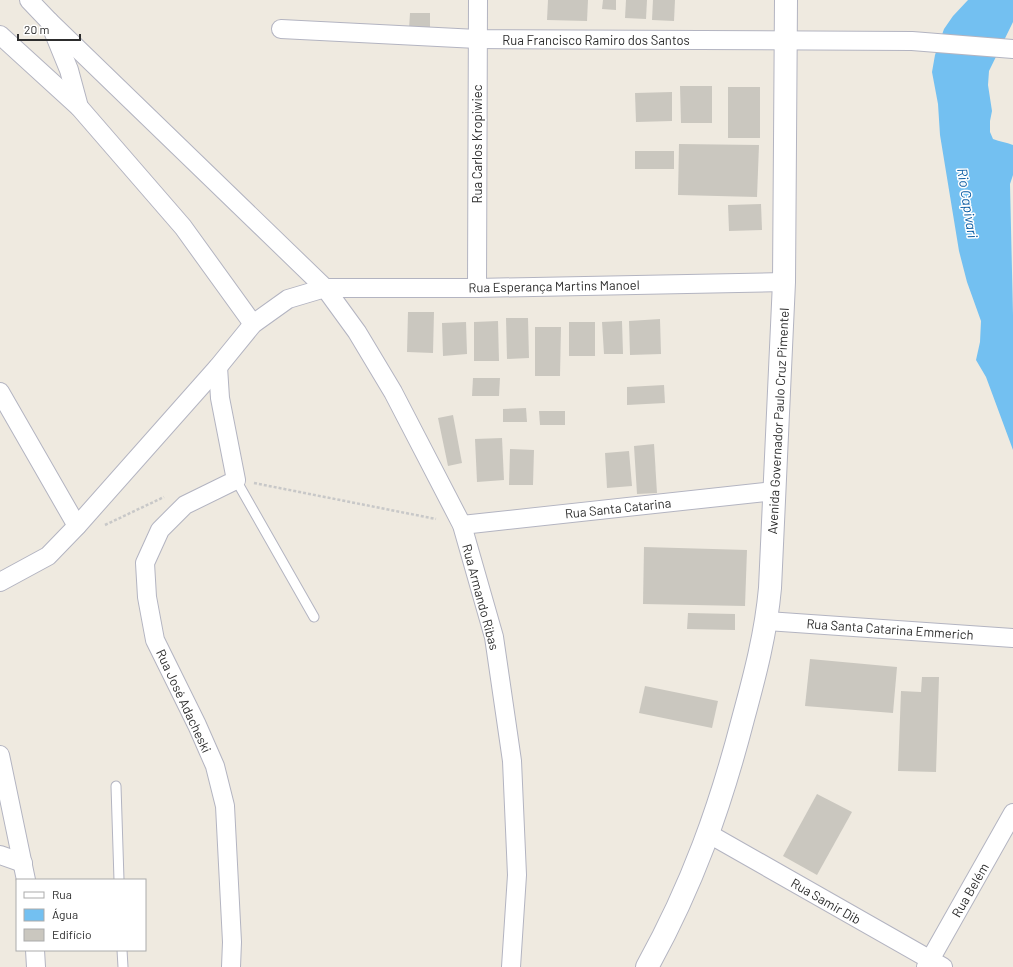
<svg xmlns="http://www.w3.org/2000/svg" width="1013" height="967" font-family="Barlow,sans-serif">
<rect width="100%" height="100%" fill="#efeae0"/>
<path fill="#73c0f1" d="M968,0H1013V22L989,71L988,85L992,111L990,121V132L993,139C1000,142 1006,142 1013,145V175L1010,184L1013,315V450L986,377L976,360L980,342L981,321L967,282L959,251L940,135L938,104L932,72L935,55L944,29L953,16Z"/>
<g fill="#cac7bf">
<polygon points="548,0 588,0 587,21 547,20"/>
<polygon points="603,0 616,0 616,10 602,9"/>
<polygon points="626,0 647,0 646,19 625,18"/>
<polygon points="653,0 675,0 674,21 652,20"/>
<polygon points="410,13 430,13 430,29 409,29"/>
<polygon points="680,86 712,86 712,123 681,123"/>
<rect x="728" y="87" width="32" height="51"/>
<polygon points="672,92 672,121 636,122 635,93"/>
<polygon points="679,144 759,145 757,197 678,195"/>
<rect x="635" y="151" width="39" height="18"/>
<polygon points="761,204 762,230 729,231 728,205"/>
<polygon points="408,312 434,312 433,353 407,352"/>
<polygon points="506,318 528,318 529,358 507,359"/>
<polygon points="660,319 661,354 630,355 629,321"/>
<polygon points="498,321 499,361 474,361 474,322"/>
<polygon points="622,321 623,354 604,354 602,322"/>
<polygon points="466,322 467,354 443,356 442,323"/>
<rect x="569" y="322" width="26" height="34"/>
<polygon points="535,327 561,327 560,376 535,376"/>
<polygon points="473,378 500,378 499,396 472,396"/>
<polygon points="664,385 665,403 627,405 627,387"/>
<polygon points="526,408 527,422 503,422 503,409"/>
<polygon points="539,411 565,411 565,425 540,425"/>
<polygon points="453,415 462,463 448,466 438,418"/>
<polygon points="502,438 504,480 477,482 475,439"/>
<polygon points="654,444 657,493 637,494 634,446"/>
<polygon points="510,449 534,450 533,485 509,485"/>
<polygon points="629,451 632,486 607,488 605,453"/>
<polygon points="644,547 747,550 745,606 643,604"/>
<polygon points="688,613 735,614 735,630 687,629"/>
<polygon points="810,659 897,667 893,713 805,706"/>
<polygon points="922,677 939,677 936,772 898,771 901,691 921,692"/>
<polygon points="645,686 718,701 712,728 639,713"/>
<polygon points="817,794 852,812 817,875 783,856"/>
</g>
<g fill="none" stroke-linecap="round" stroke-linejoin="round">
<g stroke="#b3b4c1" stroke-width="11">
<g id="lane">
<polyline points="236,480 314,617"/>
<polyline points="116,786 119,880"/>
<polyline points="122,950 123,967"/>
</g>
</g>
<g stroke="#b3b4c1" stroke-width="20">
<g id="street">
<polyline points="29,0 49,21 69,70 79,107 183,227 253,324"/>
<polyline points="49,21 325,288 357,332 393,392 462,525 494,637 512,761 517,875 511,967"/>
<polyline points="281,29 477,39 912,41 1013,49"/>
<polyline points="0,35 79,107"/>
<polyline points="477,288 478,0"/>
<polyline points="218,367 220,398 236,480 185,505 160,530 145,563 147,597 155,640 197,725 215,766 225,806 232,942 231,967"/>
<polyline points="0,392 77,526"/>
<polyline points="462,525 774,491"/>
<polyline points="0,582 48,556 77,526 218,367 253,324 288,299 325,288 477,288 784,282"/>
<polyline points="767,621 1013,638"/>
<polyline points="0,755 26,880"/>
<polyline points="709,834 943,967"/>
<polyline points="0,855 23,863"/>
<polyline points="35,950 36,967"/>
<polyline points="926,967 1013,813"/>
</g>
</g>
<g stroke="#b3b4c1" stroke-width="24">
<path id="secondary" d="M647,967C692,886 720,808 743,719C755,675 766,633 770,588L784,282L786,0"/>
</g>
<g stroke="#c8c8c8" stroke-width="2.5" stroke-dasharray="3 2" stroke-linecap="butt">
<polyline points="254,483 436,519"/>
<polyline points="105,525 164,497"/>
</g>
<use href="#lane" stroke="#fff" stroke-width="9"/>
<use href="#street" stroke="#fff" stroke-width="18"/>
<use href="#secondary" stroke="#fff" stroke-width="22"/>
</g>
<g text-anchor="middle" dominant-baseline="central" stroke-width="3" stroke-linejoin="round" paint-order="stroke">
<g font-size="13" fill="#2d2d2d" stroke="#fff">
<text x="596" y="40">Rua Francisco Ramiro dos Santos</text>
<text transform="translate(477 144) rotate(-90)">Rua Carlos Kropiwiec</text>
<text transform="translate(554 286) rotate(-1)">Rua Esperança Martins Manoel</text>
<text transform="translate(778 421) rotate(-87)">Avenida Governador Paulo Cruz Pimentel</text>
<text transform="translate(618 508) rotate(-6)">Rua Santa Catarina</text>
<text transform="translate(481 597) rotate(75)">Rua Armando Ribas</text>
<text transform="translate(890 629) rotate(4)">Rua Santa Catarina Emmerich</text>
<text transform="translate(184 701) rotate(65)">Rua José Adacheski</text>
<text transform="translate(970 890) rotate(-60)">Rua Belém</text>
<text transform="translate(826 901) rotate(30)">Rua Samir Dib</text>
</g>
<g font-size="14" font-style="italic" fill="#0c5da3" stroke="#fff">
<text transform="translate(968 203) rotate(81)">Rio Capivari</text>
</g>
</g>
<rect x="16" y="879" width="130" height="72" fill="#ffffff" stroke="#ababab"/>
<rect x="24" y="892" width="20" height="6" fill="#ffffff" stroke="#ababab"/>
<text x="52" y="899" font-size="12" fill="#2d2d2d">Rua</text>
<rect x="24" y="909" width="20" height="12" fill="#73c0f1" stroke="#ababab"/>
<text x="52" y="919" font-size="12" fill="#2d2d2d">Água</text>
<rect x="24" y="929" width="20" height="12" fill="#cac7bf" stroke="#ababab"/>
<text x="52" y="939" font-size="12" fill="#2d2d2d">Edifício</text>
<path d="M18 34v6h62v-6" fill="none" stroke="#2d2d2d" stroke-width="2"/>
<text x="24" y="34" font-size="12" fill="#2d2d2d" stroke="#ffffff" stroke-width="3" paint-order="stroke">20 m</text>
</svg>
